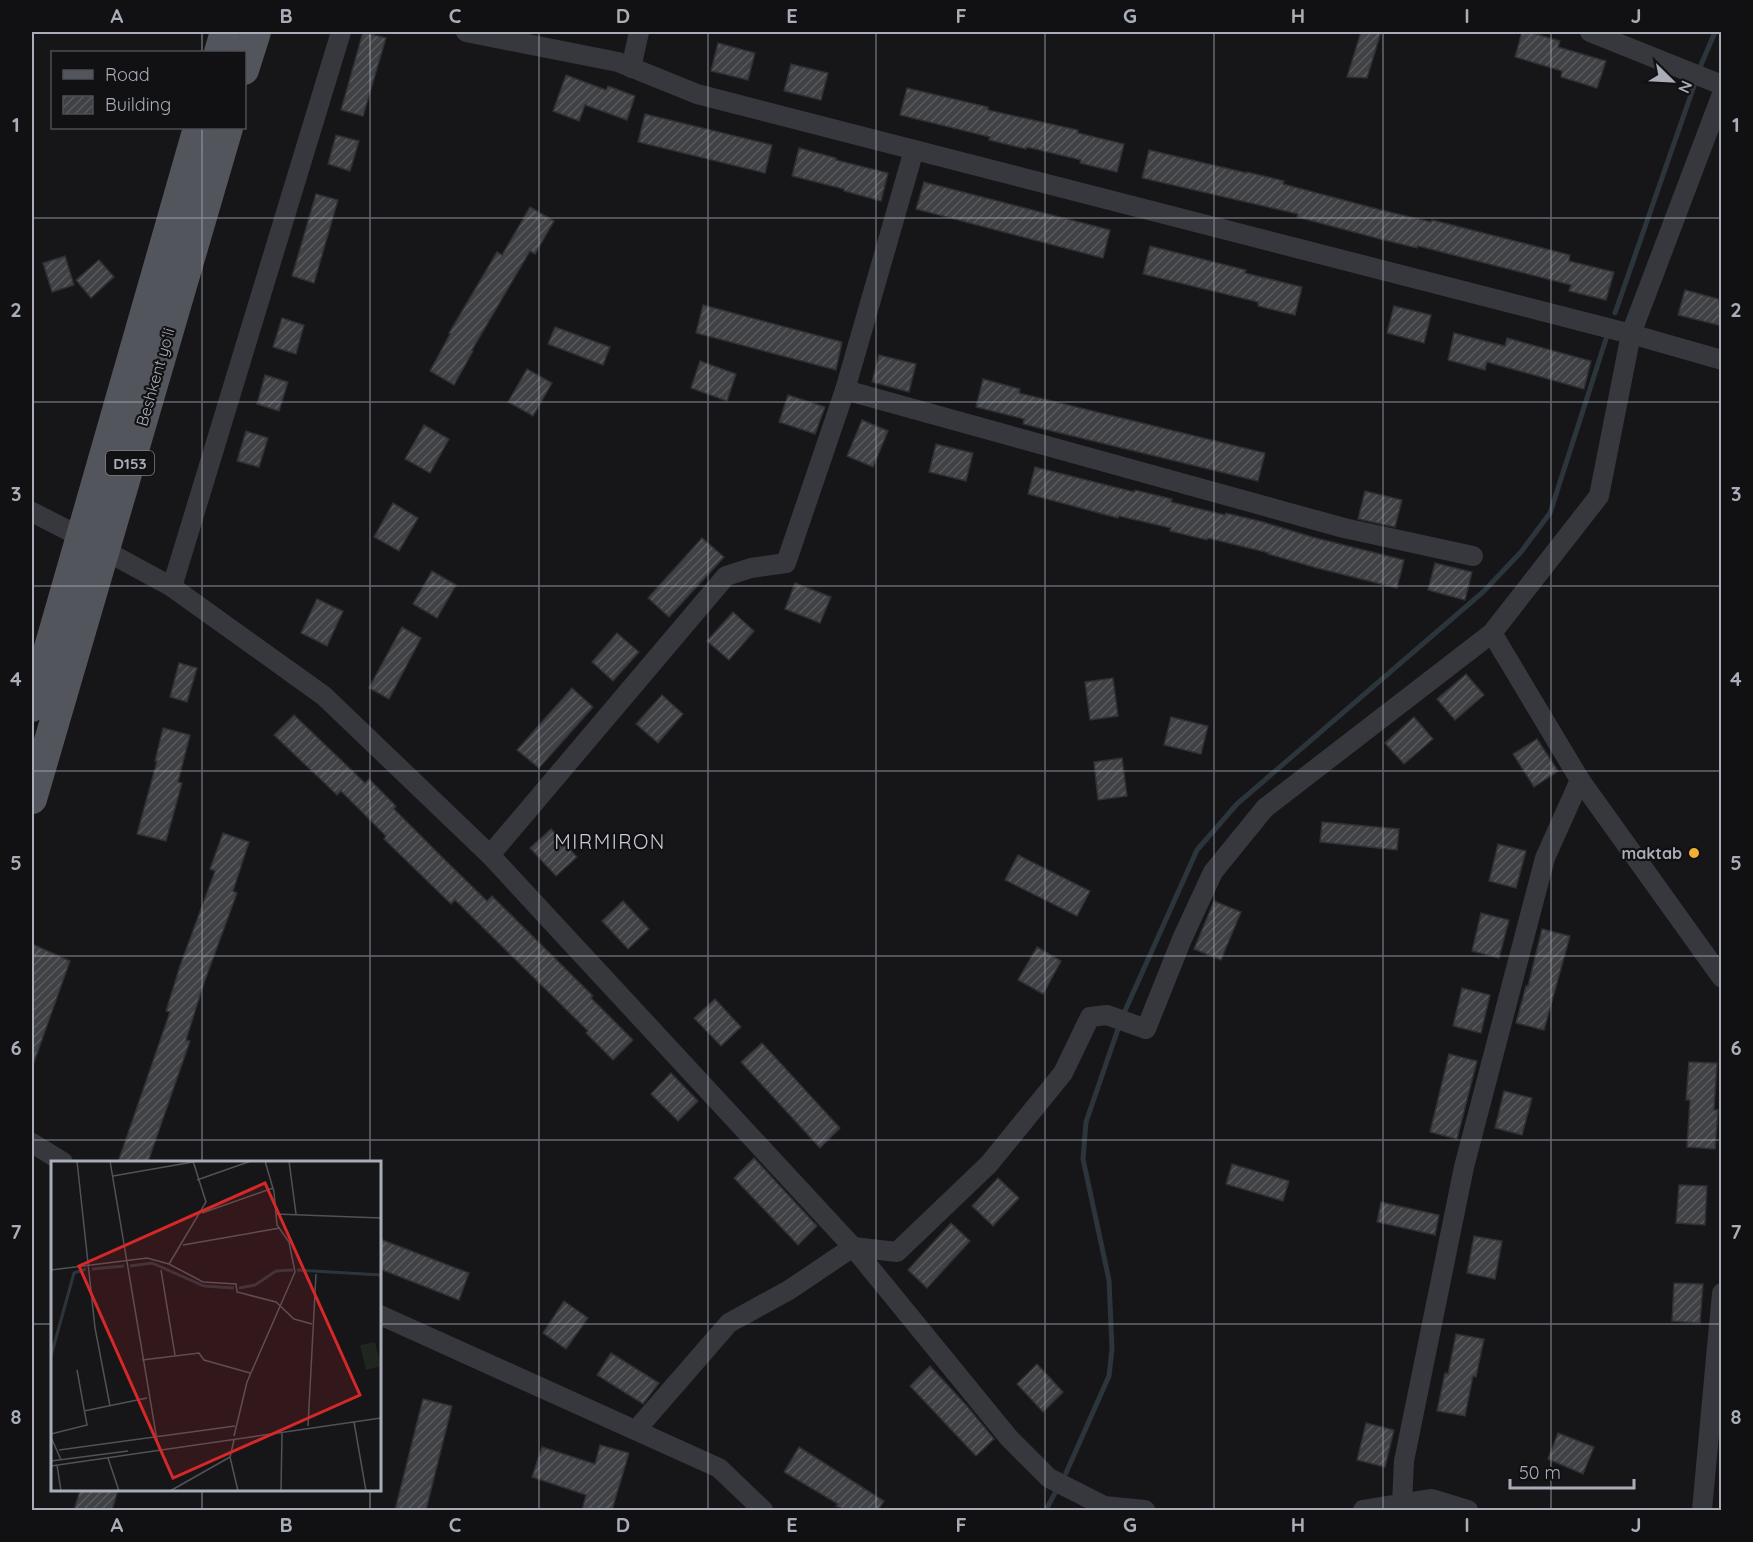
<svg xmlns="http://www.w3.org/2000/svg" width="1753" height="1542" font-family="Quicksand,sans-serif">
<defs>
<pattern id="building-hatch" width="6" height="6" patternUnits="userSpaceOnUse" patternTransform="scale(1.5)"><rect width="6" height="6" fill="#404145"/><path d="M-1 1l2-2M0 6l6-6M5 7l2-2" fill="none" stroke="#595a5e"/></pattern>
</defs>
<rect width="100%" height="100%" fill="#161618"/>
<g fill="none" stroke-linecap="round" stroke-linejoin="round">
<g stroke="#2c353c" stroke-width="5">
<polyline points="1701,65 1715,32"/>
<polyline points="1615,313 1694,86"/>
<polyline points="1124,1013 1197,850 1237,804 1483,592 1521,552 1550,513 1606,339"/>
<polyline points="1066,1473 1109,1376 1112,1349 1109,1280 1083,1159 1086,1122 1118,1029"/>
<polyline points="1046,1510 1056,1491"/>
</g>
</g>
<g fill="url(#building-hatch)" stroke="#303034" stroke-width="1.5">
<polygon points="363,32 386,38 363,116 341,110"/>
<polygon points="1361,32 1381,32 1367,78 1347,77"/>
<polygon points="1522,32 1529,32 1560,41 1558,47 1606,61 1597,88 1561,77 1562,71 1515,57"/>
<polygon points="718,43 755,53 748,80 711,71"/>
<polygon points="791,64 828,73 821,100 784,91"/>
<polygon points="566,75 606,90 608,86 635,96 627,120 585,105 579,121 553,111"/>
<polygon points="907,88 988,107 988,110 1078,130 1078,133 1124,144 1117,172 1080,163 1081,160 1027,147 1026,149 989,140 990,137 900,115"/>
<polygon points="645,114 772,145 765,173 638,142"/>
<polygon points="336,135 359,141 350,171 328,164"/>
<polygon points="799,148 836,158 836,160 888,173 881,201 844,191 844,189 792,176"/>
<polygon points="1149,150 1247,173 1247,172 1284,181 1283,184 1381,210 1431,222 1432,220 1570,255 1569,261 1614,272 1606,300 1569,291 1571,285 1418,246 1417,248 1380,239 1297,217 1298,214 1142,178"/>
<polygon points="924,182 1110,230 1103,258 916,209"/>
<polygon points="316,194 338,200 314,283 292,276"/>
<polygon points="530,207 554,221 535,254 530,251 472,350 473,351 454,385 430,371 450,334 449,333 497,252 502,255"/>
<polygon points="1150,246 1246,270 1245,273 1302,287 1295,315 1258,306 1258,302 1143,274"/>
<polygon points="65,256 74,285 52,292 43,263"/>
<polygon points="99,260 114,277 91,298 76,280"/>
<polygon points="1685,290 1722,300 1722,326 1678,315"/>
<polygon points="703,305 842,342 836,370 696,333"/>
<polygon points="1394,306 1431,315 1424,343 1387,333"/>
<polygon points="282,318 304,325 296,354 273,347"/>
<polygon points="555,327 610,347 603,365 548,344"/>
<polygon points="1454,333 1505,346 1507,338 1591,361 1584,389 1487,362 1485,370 1448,360"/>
<polygon points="879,355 916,364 909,392 872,382"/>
<polygon points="700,361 736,374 727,401 691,388"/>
<polygon points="527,369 552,383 533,416 508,402"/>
<polygon points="265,375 288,382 279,411 257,404"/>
<polygon points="983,379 1020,389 1019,393 1265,453 1258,481 1023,424 1024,419 976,407"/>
<polygon points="788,395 825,407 815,434 779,422"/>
<polygon points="862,420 888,431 873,467 847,456"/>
<polygon points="424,425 449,439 430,473 405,459"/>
<polygon points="246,431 268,438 259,467 237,461"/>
<polygon points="936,444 973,453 966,481 929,472"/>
<polygon points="1035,467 1134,492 1135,490 1172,499 1171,502 1225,515 1226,513 1263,522 1312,537 1404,560 1397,588 1317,568 1268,554 1269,553 1208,538 1207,540 1170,531 1171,528 1119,516 1118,518 1028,494"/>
<polygon points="1365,491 1402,500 1395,527 1358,519"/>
<polygon points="393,503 418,518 399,551 374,537"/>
<polygon points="702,538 724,557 669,617 648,598"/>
<polygon points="1435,563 1472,572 1465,600 1428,590"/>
<polygon points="432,571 456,585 437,618 413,604"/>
<polygon points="795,583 831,597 820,623 785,609"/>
<polygon points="317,599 343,611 327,646 301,633"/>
<polygon points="733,612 754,631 729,660 707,641"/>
<polygon points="402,627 421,638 389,699 369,688"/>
<polygon points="617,633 639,652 613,681 592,662"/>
<polygon points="179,663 197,668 187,702 170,697"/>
<polygon points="1466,674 1484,695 1455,720 1437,699"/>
<polygon points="1113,678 1118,716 1090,720 1085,682"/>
<polygon points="572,688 593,707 539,768 517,750"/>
<polygon points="662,695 683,714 658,743 636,724"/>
<polygon points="294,715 365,783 369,779 396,806 394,809 443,858 487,901 492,896 593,996 591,998 633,1040 613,1060 586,1033 588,1031 455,900 451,904 384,839 386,836 341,791 337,795 274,735"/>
<polygon points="1171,717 1208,726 1201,754 1164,745"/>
<polygon points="1414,717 1433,739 1404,764 1385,743"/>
<polygon points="163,728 190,735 178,782 182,783 166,841 137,834 157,761 155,761"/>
<polygon points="1537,739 1558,771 1534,787 1513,754"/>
<polygon points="1122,758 1127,796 1098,800 1094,762"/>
<polygon points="1322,822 1399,829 1397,850 1320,842"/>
<polygon points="551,829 577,857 556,876 530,848"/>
<polygon points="223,833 249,842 233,891 237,893 204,983 186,1040 190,1041 148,1162 118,1162 170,1012 166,1011 180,966 215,871 210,869"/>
<polygon points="1498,844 1526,851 1516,888 1489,881"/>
<polygon points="1018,855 1090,891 1077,916 1005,880"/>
<polygon points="623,901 649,929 628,949 602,921"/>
<polygon points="1214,901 1241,912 1221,960 1194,949"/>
<polygon points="1481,913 1509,920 1499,958 1472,951"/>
<polygon points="1542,929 1570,936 1544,1030 1516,1023 1526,986 1528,986"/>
<polygon points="32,944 70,961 33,1065 32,1064"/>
<polygon points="1037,947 1061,961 1043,994 1018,980"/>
<polygon points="1462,988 1490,995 1481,1033 1453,1026"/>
<polygon points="715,999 741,1027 721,1046 694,1018"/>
<polygon points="762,1043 840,1128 820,1148 741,1062"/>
<polygon points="1449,1054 1477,1061 1457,1139 1430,1132"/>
<polygon points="1689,1062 1717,1063 1714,1110 1718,1110 1715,1149 1687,1147 1690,1100 1686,1100"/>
<polygon points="671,1073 698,1101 678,1121 651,1094"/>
<polygon points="1504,1091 1532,1098 1522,1135 1495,1128"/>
<polygon points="754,1158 817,1226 798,1245 734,1178"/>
<polygon points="1232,1164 1289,1181 1283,1201 1226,1184"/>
<polygon points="998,1178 1019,1198 993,1226 972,1206"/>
<polygon points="1679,1185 1707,1186 1705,1225 1676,1223"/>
<polygon points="1381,1202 1439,1215 1435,1235 1377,1222"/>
<polygon points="951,1223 970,1241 927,1288 908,1270"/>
<polygon points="1474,1236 1502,1241 1495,1279 1467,1273"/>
<polygon points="380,1239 469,1273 459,1300 380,1269"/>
<polygon points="1674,1283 1703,1284 1700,1323 1672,1321"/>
<polygon points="564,1301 588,1318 566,1349 543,1333"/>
<polygon points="1456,1334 1484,1339 1476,1377 1473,1376 1465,1416 1437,1411 1445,1373 1448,1374"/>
<polygon points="611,1353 659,1383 643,1404 597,1375"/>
<polygon points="1037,1364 1063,1392 1043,1412 1017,1384"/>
<polygon points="930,1366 967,1406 994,1439 976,1456 910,1386"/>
<polygon points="423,1399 452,1406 426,1510 395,1510"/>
<polygon points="1366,1423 1394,1430 1385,1467 1357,1460"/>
<polygon points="1558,1433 1594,1447 1583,1474 1548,1459"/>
<polygon points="600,1445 629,1453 612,1510 582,1510 586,1495 532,1477 542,1447 595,1464"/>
<polygon points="799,1447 884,1501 878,1510 845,1510 836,1506 838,1504 784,1472"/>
<polygon points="80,1490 118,1490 112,1510 74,1510"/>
</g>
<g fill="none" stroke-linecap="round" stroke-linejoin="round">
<g stroke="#37383d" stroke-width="20">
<polyline points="466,32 618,62 697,94 1631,334 1722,360"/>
<polyline points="1590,32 1722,85"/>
<polyline points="631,68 639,32"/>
<polyline points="845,390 1344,528 1473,556"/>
<polyline points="32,512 81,537"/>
<polyline points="104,550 172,587 324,696 490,855 853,1247 1009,1438 1049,1478 1104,1506 1145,1510"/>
<polyline points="172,587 341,32"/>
<polyline points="1492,633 1580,780 1722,978"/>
<polyline points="490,855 726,576 751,568 786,563 845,390 914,150"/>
<polyline points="32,1143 63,1162"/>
<polyline points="380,1315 719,1468 763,1510"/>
<polyline points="636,1430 729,1323 789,1290 853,1247 897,1252 989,1164 1063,1073 1090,1017 1107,1015 1146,1029 1182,939 1213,872 1265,808 1492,633 1599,496 1631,334 1722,94"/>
<polyline points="1402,1504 1404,1461 1464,1167 1545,858 1580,780"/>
<polyline points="1363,1510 1432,1499 1468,1510"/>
<polyline points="1702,1510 1722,1293"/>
</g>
<g stroke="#53555c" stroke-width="30">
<polyline points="219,52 225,32"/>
<polyline points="244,70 256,32"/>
<polyline points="32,707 198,128"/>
<polyline points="32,799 228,128"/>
</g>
</g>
<path fill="none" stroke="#a8adb8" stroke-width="1.5" stroke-opacity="0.55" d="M202,32V52M370,32V1162M539,32V1510M708,32V1510M876,32V1510M1045,32V1510M1214,32V1510M1383,32V1510M1551,32V1510M202,128V1162M32,218H1722M32,402H1722M32,586H1722M32,771H1722M32,956H1722M32,1140H1722M32,1324H52M380,1324H1722M202,1490V1510M370,1490V1510"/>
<circle fill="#f2b134" stroke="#111113" stroke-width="2" cx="1694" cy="853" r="6"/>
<g text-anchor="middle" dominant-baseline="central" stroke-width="4.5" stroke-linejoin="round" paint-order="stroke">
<rect fill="#111113" stroke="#7b7e86" stroke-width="1.5" x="106" y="451" width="48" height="24" rx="4.5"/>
<g font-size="15" font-weight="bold" fill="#a8adb8">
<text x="130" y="463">D153</text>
</g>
<g font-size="16" fill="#a8adb8" stroke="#111113">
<text transform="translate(155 377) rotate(-74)">Beshkent yoʻli</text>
</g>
<g font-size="16" font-weight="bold" fill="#a8adb8" stroke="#111113" text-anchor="end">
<text x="1682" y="853">maktab</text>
</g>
<g font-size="20" letter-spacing="1.5" fill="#c9ccd4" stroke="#111113">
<text x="610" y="841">MIRMIRON</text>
</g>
</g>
<g transform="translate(51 1161)">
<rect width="330" height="330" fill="#161618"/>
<path d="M324,181L330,205L315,209L309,184Z" fill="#1e261f"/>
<path fill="none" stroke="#2c353c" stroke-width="3" d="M79,105L101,102L153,125L183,127M41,108L73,105M246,109L330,114M188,127L204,124L225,110L242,109M0,195L23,112L35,108"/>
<path fill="none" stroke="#505258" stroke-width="1.5" d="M26,0L44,167L59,245M59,0L107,285M238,0L245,53M62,15L142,1M146,19L200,0M151,52L222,27M225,53L330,57M132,84L229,67M118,103L155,41L142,0M0,109L96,97L118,103L152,121L185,123L186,131L225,141L243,158L261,163M110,109L124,194M91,199L148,192L153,199L199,212M33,250L96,237M303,261L315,330M257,265L265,113M0,273L36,264L26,209M183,275L196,221L244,111L238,81L226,64L223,31L214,0M0,276L10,299M183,279L179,296L187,330M8,289L184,265M57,297L68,330M0,300L77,290M6,304L10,330M0,305L330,257M119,330L179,296M230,330L231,272"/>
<path fill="#d62828" fill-opacity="0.15" stroke="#d62828" stroke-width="3" d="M214,22L309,234L122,317L28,105Z"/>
<rect width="330" height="330" fill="none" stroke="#a8adb8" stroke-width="3"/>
</g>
<rect width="1753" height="1542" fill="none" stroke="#111113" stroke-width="66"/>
<rect x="51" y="51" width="195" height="78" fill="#111113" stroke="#4d4f55" stroke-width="1.5"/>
<rect x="63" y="70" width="30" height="9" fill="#53555c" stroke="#4d4f55" stroke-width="1.5"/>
<text x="105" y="81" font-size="18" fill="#a8adb8">Road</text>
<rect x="63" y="96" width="30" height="18" fill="url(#building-hatch)" stroke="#4d4f55" stroke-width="1.5"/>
<text x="105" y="111" font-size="18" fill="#a8adb8">Building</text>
<g transform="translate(1672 81) rotate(114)" stroke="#111113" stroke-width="4.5" paint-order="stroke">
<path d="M0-4.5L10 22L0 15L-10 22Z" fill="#a8adb8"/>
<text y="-9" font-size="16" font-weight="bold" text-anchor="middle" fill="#a8adb8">N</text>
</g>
<path d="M1510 1479v9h124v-9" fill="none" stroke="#a8adb8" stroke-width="3"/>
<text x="1519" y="1479" font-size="18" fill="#a8adb8" stroke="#111113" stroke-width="4.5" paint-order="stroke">50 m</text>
<rect x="33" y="33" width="1687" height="1476" fill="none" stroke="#a8adb8" stroke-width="2"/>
<g font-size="20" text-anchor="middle" font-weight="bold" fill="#a8adb8">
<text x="117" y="23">A</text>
<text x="286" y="23">B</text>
<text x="455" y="23">C</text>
<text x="623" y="23">D</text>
<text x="792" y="23">E</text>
<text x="961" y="23">F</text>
<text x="1130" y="23">G</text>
<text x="1298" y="23">H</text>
<text x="1467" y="23">I</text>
<text x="1636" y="23">J</text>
<text x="16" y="132">1</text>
<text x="1736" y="132">1</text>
<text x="16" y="317">2</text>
<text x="1736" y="317">2</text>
<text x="16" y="501">3</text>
<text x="1736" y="501">3</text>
<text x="16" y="686">4</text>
<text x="1736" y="686">4</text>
<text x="16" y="870">5</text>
<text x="1736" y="870">5</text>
<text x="16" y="1055">6</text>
<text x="1736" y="1055">6</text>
<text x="16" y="1239">7</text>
<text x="1736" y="1239">7</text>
<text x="16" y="1424">8</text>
<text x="1736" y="1424">8</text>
<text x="117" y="1532">A</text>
<text x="286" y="1532">B</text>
<text x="455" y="1532">C</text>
<text x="623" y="1532">D</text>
<text x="792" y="1532">E</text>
<text x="961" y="1532">F</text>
<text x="1130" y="1532">G</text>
<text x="1298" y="1532">H</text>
<text x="1467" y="1532">I</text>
<text x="1636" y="1532">J</text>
</g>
</svg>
